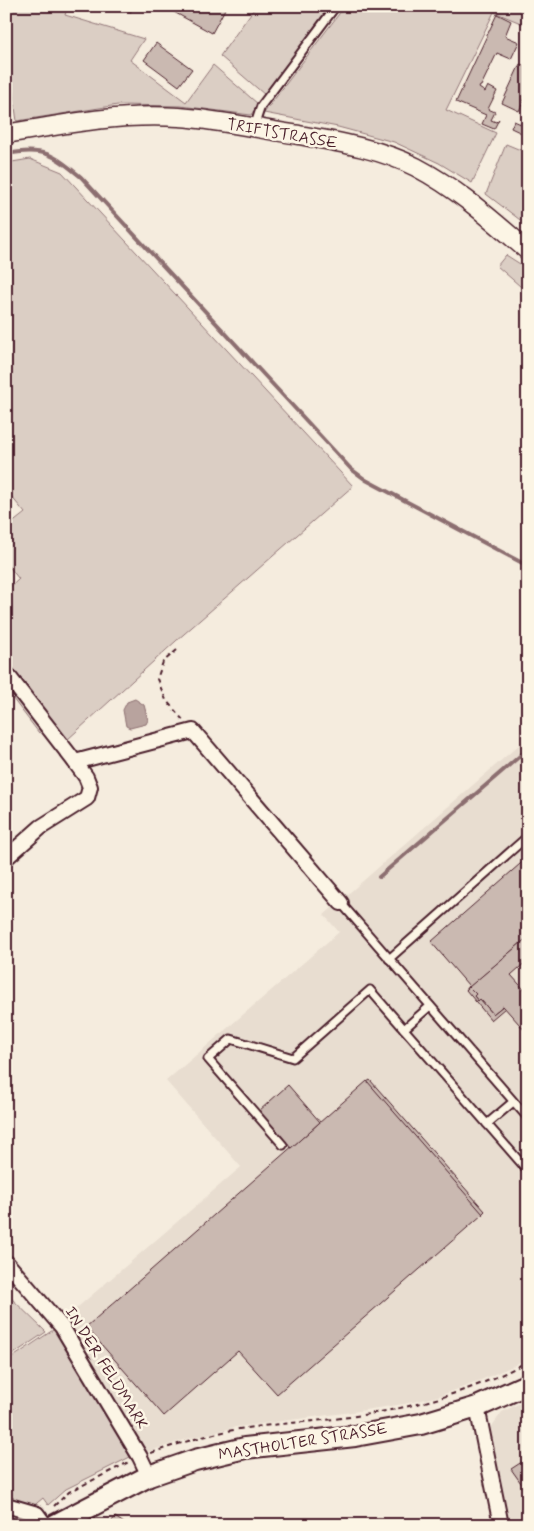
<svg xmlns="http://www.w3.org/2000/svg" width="534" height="1531" font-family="Mynerve,sans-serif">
<rect width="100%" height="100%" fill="#f5ecde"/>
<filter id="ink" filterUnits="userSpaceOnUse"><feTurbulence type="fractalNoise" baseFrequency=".02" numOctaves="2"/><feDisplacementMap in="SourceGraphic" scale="10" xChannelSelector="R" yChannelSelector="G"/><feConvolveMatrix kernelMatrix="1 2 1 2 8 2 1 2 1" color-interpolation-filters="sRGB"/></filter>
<g filter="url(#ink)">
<g fill="#e8ddd0">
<polygon points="528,737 528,1357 513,1366 472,1384 439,1396 404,1404 352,1412 236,1427 187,1439 144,1453 64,1319 241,1167 166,1081 339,932 324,915"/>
<polygon points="528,1399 528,1525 510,1525 490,1429 502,1412"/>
</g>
<g fill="#dbcec4" stroke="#927678">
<polygon points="6,6 68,6 65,15 144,39 130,60 186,102 213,65 258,104 251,115 181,106 118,105 17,121 6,47"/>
<polygon points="256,6 329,6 265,95 220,56"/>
<polygon points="345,6 528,6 528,26 494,12 446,110 496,133 472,183 439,163 394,142 338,127 264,113"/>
<polygon points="528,142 528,226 486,194 506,144 523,151"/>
<polygon points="30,159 62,172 353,486 176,641 67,740 54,728 6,666 6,591 19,579 6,563 6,528 25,513 6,490 6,163"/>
<polygon points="506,255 528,269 528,293 497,266"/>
<polygon points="6,681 43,728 39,733 6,690"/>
<polygon points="6,1293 46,1332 6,1359"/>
<polygon points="56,1328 130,1457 66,1489 48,1505 43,1498 31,1508 6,1500 6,1362"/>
</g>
<polygon fill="#b8a39e" stroke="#8c6e70" points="135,699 144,705 148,720 146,724 130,728 126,726 123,710 127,702"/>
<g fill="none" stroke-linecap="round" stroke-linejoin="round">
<g stroke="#8c6e70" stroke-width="4">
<path d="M6,154C43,147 52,153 81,177L351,469L366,480L528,566"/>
<polyline points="379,877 528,749"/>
</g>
</g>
<g fill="#cab9b1" stroke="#4a1f2b">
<polygon points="113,6 132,6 131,12"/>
<polygon points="163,6 220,6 225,9 212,33"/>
<polygon points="497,14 511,21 505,36 519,42 511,59 497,53 481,86 480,86 479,88 485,92 488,86 497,91 488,109 495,112 491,120 496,122 499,119 494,129 482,124 486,115 456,102"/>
<polygon points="156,43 192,69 179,86 144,60"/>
<polygon points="520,64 528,67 528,92 519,111 502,103"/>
<polygon points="514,121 528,127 528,136 511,128"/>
<polygon points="528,857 528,937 466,990 469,986 431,942"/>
<polygon points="528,937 528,960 511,975 528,994 528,1034 503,1006 493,1014 480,999 478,1001 474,996 476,994 469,987"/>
<polygon points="469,987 476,994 474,996 478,1001 480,999 493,1014 503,1006 505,1008 491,1020 466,990"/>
<polygon points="370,1080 485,1211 482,1214 367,1082"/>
<polygon points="367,1081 483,1214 277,1394 238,1351 164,1416 86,1327"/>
<polygon points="288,1085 320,1122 291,1148 259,1111"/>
<polygon points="528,1458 528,1493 511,1469"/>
<polygon points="115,1517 127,1525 109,1525"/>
</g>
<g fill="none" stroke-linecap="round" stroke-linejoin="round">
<g stroke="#4a1f2b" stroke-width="11">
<g id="service">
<polyline points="254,127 261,106 336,6"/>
<polyline points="341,903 528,1118"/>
<polyline points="389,959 528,836"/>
<polyline points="404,1029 430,1006"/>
<polyline points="487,1124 528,1171"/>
<polyline points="283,1145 208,1059 231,1039 293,1058 370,990 487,1124 513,1102"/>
</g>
</g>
<g stroke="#4a1f2b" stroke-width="18">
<g id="minor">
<polyline points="6,673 75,762 86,777 90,787 87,798 41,827 6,858"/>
<polyline points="75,762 193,731 341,903"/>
<polyline points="6,1262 62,1327 140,1457 149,1476"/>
<polyline points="477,1407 501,1525"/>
<polyline points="6,1505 37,1514 45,1525"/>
</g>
</g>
<g stroke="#4a1f2b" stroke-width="21">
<path id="tertiary" d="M6,134C63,124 121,113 179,117C219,120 260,129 299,135C338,142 381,149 416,167C458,189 492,220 528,251"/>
</g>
<g stroke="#4a1f2b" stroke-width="24">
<polyline id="secondary" points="55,1525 149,1476 195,1460 245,1448 355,1436 421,1424 477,1407 528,1384"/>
</g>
<g stroke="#4a1f2b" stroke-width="2" stroke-dasharray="5 4" stroke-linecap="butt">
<polyline points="177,650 163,662 157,679 166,700 183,720"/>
<path d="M151,1453C180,1443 209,1434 239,1429C278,1423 317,1422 356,1416C416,1407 475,1391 528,1361"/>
<polyline points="54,1506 69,1492 129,1462"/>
</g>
<use href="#service" stroke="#fcf5e5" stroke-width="7"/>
<use href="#minor" stroke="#fcf5e5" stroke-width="14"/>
<use href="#tertiary" stroke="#fcf5e5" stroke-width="18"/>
<use href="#secondary" stroke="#fcf5e5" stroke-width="20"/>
</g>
</g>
<g text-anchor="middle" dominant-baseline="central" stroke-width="5" stroke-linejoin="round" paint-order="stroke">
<g font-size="16" fill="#4a1f2b" stroke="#fcf5e5">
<text transform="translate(282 134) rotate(10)">TRIFTSTRASSE</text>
<text transform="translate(106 1368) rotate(58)">IN DER FELDMARK</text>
<text transform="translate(303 1442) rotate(-9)">MASTHOLTER STRASSE</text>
</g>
</g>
<rect width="534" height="1531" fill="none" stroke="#fcf5e5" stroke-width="25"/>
<rect x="12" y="12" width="509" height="1506" fill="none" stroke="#4a1f2b" stroke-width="2" filter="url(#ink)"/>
</svg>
